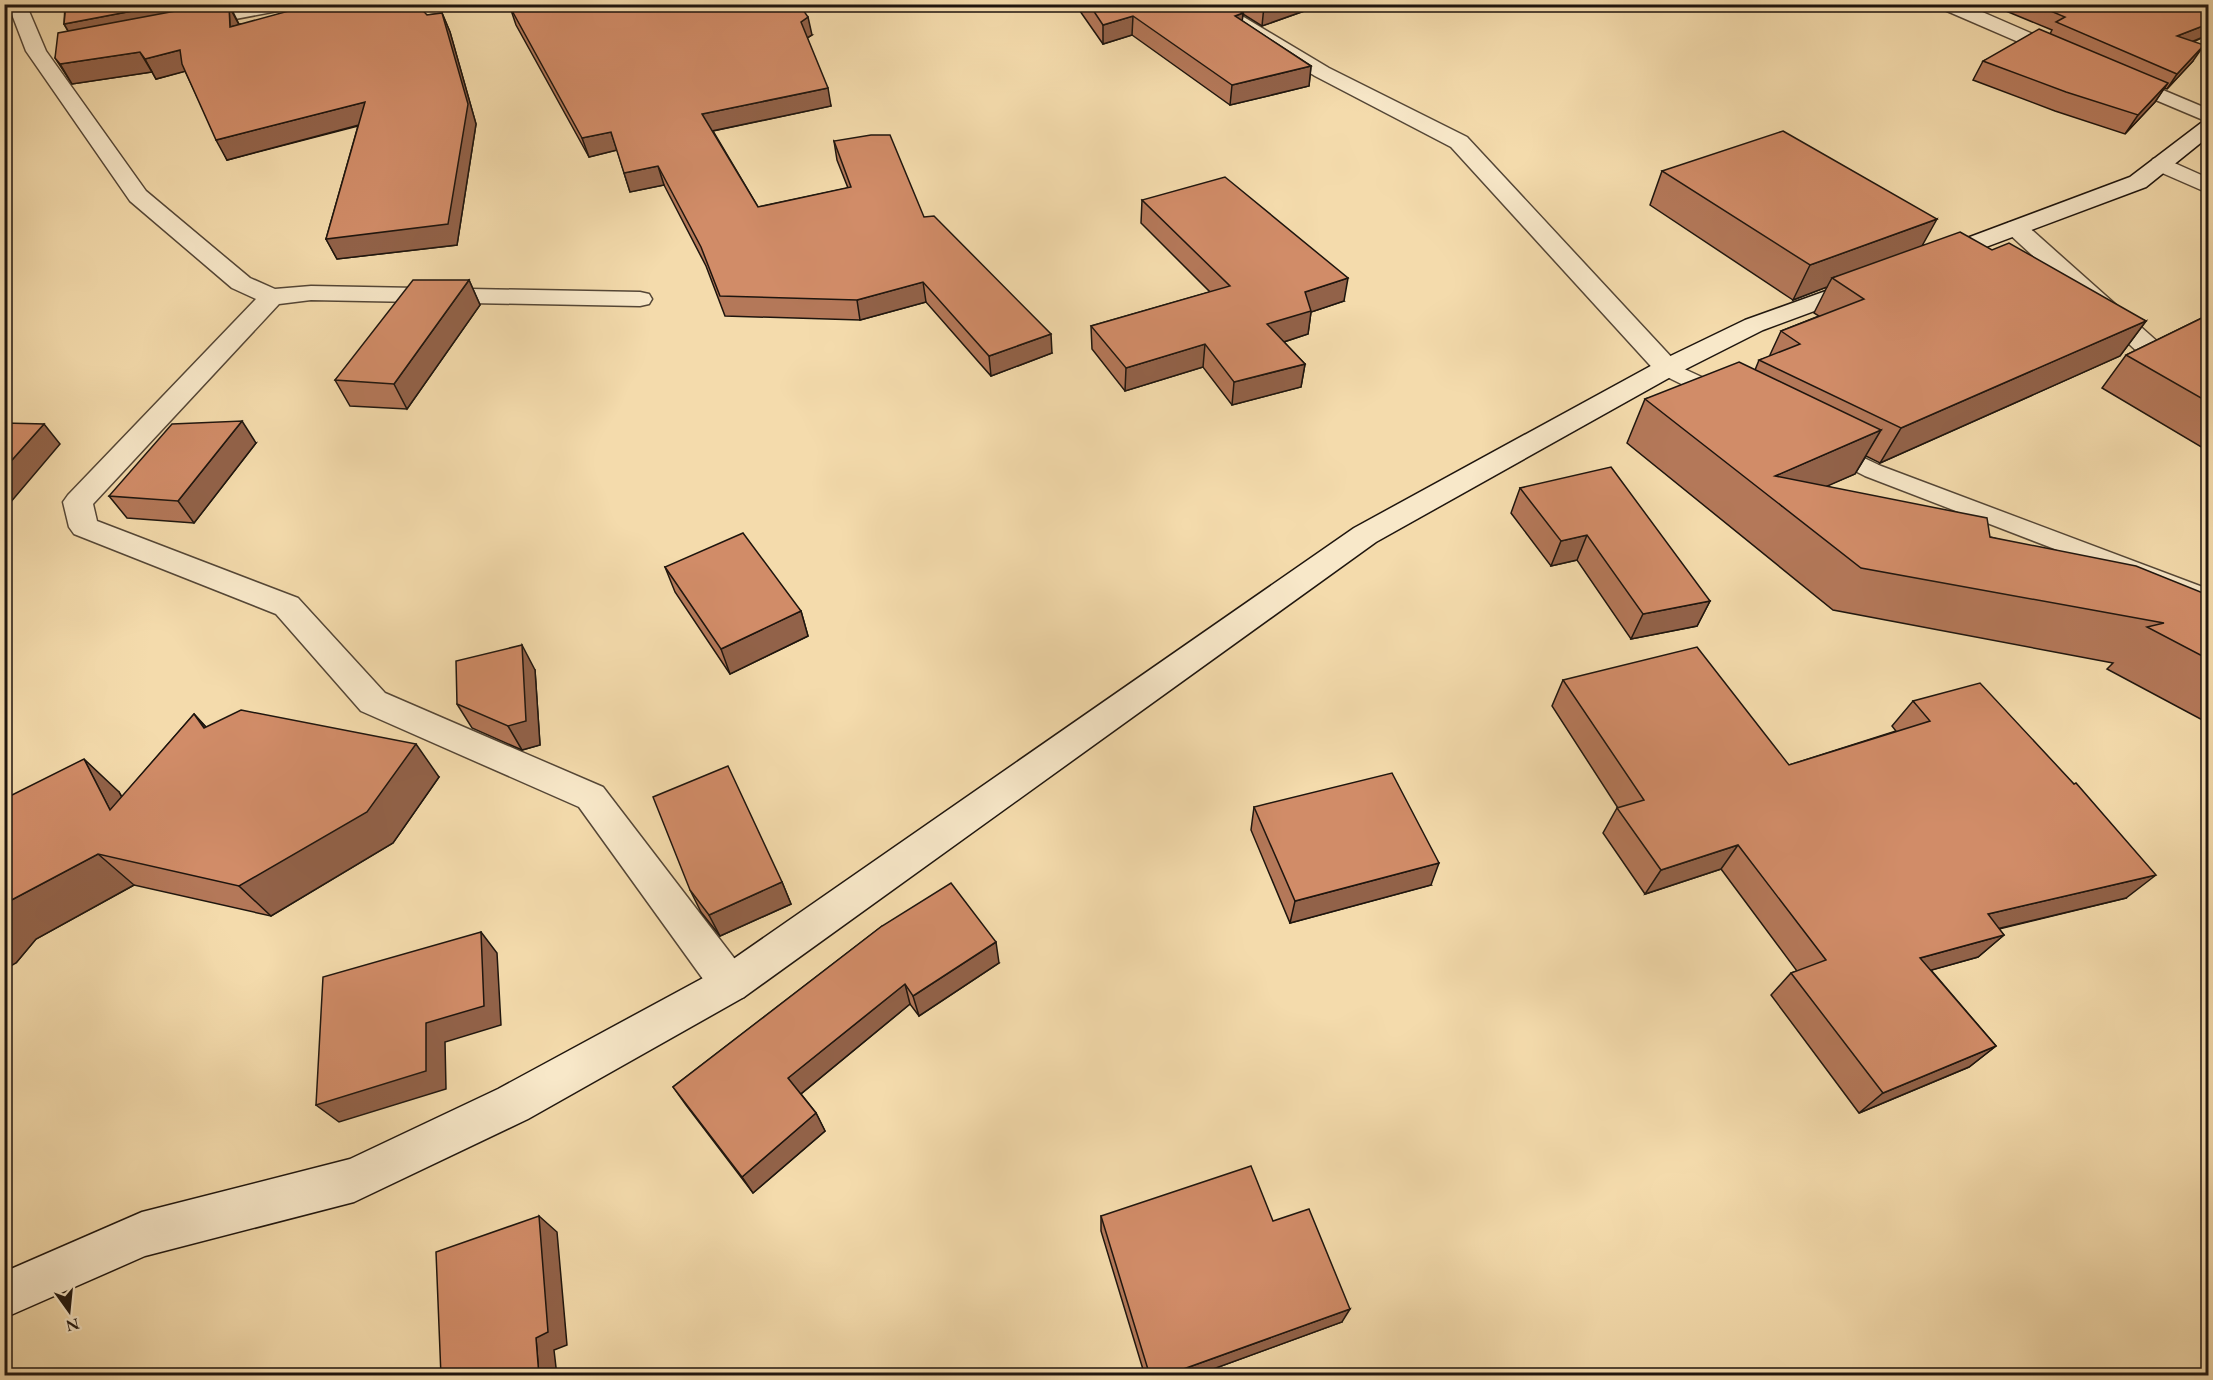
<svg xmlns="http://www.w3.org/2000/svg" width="2213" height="1380" font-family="'EB Garamond',serif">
<rect width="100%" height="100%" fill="#f4dbac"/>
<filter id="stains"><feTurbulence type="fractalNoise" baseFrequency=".00333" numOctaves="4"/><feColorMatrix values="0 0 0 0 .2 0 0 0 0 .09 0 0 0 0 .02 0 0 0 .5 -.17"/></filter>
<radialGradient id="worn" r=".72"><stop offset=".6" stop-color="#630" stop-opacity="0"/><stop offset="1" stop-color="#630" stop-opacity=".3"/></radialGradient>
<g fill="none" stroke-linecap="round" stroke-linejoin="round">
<g stroke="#544636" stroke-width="3">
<g id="lane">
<polygon points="1667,361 1732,391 1735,396 1732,401 1724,403 1716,401 1659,373 1656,368 1659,363"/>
<polygon points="1828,441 1881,466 2208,589 2208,608 1865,476 1820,453 1817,448 1820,443"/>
</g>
</g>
<g stroke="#544636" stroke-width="3">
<g id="street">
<polygon points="8,4 26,4 46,51 146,191 250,278 275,289 311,286 640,292 649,294 652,299 649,304 640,306 311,300 279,304 93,504 97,521 298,598 385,693 603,787 744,971 750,984 744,997 730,1002 716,997 579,807 361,711 276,614 74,534 69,527 63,502 68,495 256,299 232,288 130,201 26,51"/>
<polygon points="251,4 292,4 290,8 283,10 188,28 181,26 179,22 181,18 188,16"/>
<polygon points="1199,4 1222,4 1329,68 1467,137 1676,362 1680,368 1676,374 1667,376 1658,374 1451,147 1315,76"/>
<polygon points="1938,4 1964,4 2074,52 2077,56 2074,60 2060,60 1940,8"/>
<polygon points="2120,72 2208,109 2208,122 2113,82 2110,78 2113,74"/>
<polygon points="2161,157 2208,178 2208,193 2153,169 2150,164 2153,159"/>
<polygon points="2016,221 2024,223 2159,343 2163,349 2159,355 2150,357 2141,355 2008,233 2004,228 2008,223"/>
</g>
</g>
<g stroke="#1e150e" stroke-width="3">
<g id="secondary">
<polygon points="2208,121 2208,137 2146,187 1943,263 1935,265 1927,263 1923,258 1927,253 2130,177 2201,123"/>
<polygon points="1862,278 1871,280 1874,285 1871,290 1763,330 1676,374 1376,542 744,997 528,1119 354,1202 145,1256 4,1318 4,1272 142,1212 350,1159 498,1089 716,971 1354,528 1658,362 1745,320"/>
</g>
</g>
<use href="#lane" fill="#f8e8c9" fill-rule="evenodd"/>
<use href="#street" fill="#f8e8c9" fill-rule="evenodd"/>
<use href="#secondary" fill="#f8e8c9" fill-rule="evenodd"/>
</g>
<g fill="#b47859" stroke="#1e150e" stroke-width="1.5">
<polygon points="65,4 229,4 239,24 427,15 442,13 450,32 476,124 457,245 337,259 326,239 358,126 227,160 185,71 156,79 152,72 72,84 55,58 68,31 64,24 65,5"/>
<polygon points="1075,4 1324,4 1262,26 1243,14 1242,21 1311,66 1309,86 1230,105 1132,35 1103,44"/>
<polygon points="1989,4 2208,4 2208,35 2193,42 2193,61 2167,89 2164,88 2155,102 2125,134 2055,111 1973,80 1983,61 2050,34 2052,30"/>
<polygon points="510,7 812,35 807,38 831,106 713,131 758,207 848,188 837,160 834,141 924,217 1052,353 991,376 926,302 860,320 725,316 706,266 664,185 630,192 617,150 589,157 516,25"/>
<polygon points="1662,171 1923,245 1992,250 2146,321 2120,356 1880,463 1866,456 1855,474 1826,486 1990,537 2208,595 2208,723 2107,669 2113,663 1833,610 1627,443 1645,399 1755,370 1759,360 1769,357 1781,331 1819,316 1814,313 1827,287 1793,300 1650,205"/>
<polygon points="1142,200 1344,301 1311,312 1308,334 1284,342 1305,364 1301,387 1232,405 1203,367 1125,391 1092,349 1091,326 1210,292 1141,223"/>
<polygon points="469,280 480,305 407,409 350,406 335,380"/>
<polygon points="2208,315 2208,451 2102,388 2126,355"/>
<polygon points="256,443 194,523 127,518 109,496"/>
<polygon points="1520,488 1710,601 1697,626 1631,639 1577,560 1551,566 1511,513"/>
<polygon points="665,567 801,611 808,636 730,674 675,592"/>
<polygon points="535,670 540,745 522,750 472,728 457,704"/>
<polygon points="1563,680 1789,765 1896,731 1892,726 1913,701 2126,898 1999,929 2004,935 1978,957 1931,970 1996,1046 1969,1067 1859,1113 1771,995 1791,973 1797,971 1721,869 1645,894 1603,833 1617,808 1618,808 1552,706"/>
<polygon points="194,714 206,727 439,777 393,843 271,916 134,885 36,939 16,963 119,792 122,797"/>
<polygon points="1254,807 1431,885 1290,923 1251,830"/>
<polygon points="782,882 791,904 720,936 701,912 690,890"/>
<polygon points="882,926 999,963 919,1016 910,1004 801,1094 816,1113 825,1131 753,1193 686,1105 673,1087"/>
<polygon points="1101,1216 1273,1221 1342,1322 1194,1376 1145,1376 1101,1231"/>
</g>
<g fill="#926249" stroke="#1e150e" stroke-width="1.5">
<polygon points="169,4 224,4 71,36 64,24"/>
<polygon points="1269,4 1324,4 1262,26 1264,6"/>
<polygon points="229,6 239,25 230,27"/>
<polygon points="442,13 450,32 476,124 457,245 337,259 326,239"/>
<polygon points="1243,13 1241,33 1235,16"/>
<polygon points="1133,16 1132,35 1103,44 1103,25"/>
<polygon points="808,17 812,35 804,40 801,22"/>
<polygon points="2208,24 2208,35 2167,52 2177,36"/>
<polygon points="2204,45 2193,61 2167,89 2177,74"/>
<polygon points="180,50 190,70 156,79 145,59"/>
<polygon points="140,52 152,72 72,84 60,64"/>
<polygon points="1311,66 1309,86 1230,105 1232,85"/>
<polygon points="2168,83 2155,102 2125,134 2138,115"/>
<polygon points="828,88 831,106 707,132 702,114"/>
<polygon points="365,102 374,121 227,160 216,140"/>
<polygon points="611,132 617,150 589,157 582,138"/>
<polygon points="658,166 664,185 630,192 624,173"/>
<polygon points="1937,219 1918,253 1832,278 1827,287 1793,300 1810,265"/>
<polygon points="1348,278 1344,301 1311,312 1308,334 1265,348 1267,324 1305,292"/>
<polygon points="469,280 480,305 407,409 394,384"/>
<polygon points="923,282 926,302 860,320 857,300"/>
<polygon points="2146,321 2120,356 1880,463 1901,428"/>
<polygon points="1051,334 1052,353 991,376 989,356"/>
<polygon points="1205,344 1203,367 1125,391 1126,368"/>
<polygon points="1305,364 1301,387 1232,405 1234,382"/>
<polygon points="242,421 256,443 194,523 178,501"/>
<polygon points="44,424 60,444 4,510 4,469"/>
<polygon points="1881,430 1855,474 1782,506 1775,476"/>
<polygon points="1587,535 1577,560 1551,566 1561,541"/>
<polygon points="1710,601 1697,626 1631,639 1643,614"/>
<polygon points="801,611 808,636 730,674 721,649"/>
<polygon points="522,645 535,670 540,745 522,750 508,726"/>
<polygon points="194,714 224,747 204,728"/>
<polygon points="416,744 439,777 393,843 271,916 239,886"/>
<polygon points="84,759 119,792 145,842 110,810"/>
<polygon points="1738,845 1721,869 1645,894 1661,870"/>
<polygon points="98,854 134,885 36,939 16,963 4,970 4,904"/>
<polygon points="1439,863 1431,885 1290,923 1295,901"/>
<polygon points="2156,875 2126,898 1963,937 1988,914"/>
<polygon points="782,882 791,904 720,936 709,915"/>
<polygon points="481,932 497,953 501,1025 445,1042 446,1089 339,1122 316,1105 426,1023"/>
<polygon points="2004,935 1978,957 1896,980 1920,958"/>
<polygon points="996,942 999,963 919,1016 913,996"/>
<polygon points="905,984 910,1004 797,1097 788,1078"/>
<polygon points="1996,1046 1969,1067 1859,1113 1883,1093"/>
<polygon points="816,1113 825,1131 753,1193 742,1177"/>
<polygon points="539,1216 557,1232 567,1345 554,1350 557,1376 539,1376 536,1338"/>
<polygon points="1350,1309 1342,1322 1194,1376 1164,1376"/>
</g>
<g fill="#d18c68" stroke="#1e150e" stroke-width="1.5">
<polygon points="66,4 169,4 64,24"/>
<polygon points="213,4 229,4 229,6 230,27 314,4 417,4 427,15 442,13 468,104 448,224 326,239 365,102 216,140 182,64 180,50 145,59 140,52 60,64 55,58 58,33"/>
<polygon points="520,4 799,4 808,17 801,22 828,88 702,114 758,207 851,187 834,141 871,135 890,135 924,217 934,216 1051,334 989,356 923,282 857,300 720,296 701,247 658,166 624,173 611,132 582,138 510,7"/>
<polygon points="1089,4 1228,4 1243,13 1235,16 1311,66 1232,85 1133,16 1103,25"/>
<polygon points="2034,4 2208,4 2208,24 2177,36 2204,45 2177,74 2056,22 2065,17"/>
<polygon points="2039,29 2168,83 2138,115 2066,92 1983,61"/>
<polygon points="1783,131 1937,219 1810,265 1662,171"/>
<polygon points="1225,177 1348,278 1305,292 1311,311 1267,324 1305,364 1234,382 1205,344 1126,368 1091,326 1230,286 1142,200"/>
<polygon points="1960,232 1992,250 2009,243 2146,321 1901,428 1759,360 1800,344 1781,331 1864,299 1832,278"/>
<polygon points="413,280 469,280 394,384 335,380"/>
<polygon points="2208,315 2208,402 2126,355"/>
<polygon points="1739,362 1881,430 1775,476 1987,518 1990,537 2136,566 2208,595 2208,659 2147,627 2164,623 1861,568 1645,399"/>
<polygon points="242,421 178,501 109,496 172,424"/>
<polygon points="4,423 44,424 4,469"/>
<polygon points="1611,467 1710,601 1643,614 1587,535 1561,541 1520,488"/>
<polygon points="743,533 801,611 721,649 665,567"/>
<polygon points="522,645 526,721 508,726 457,704 456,661"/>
<polygon points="1697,647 1789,765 1930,721 1913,701 1980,683 2074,784 2076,783 2156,875 1988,914 2004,935 1920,958 1996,1046 1883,1093 1791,973 1826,960 1738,845 1661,870 1617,808 1644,800 1563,680"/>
<polygon points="241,710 416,744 367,812 239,886 98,854 4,904 4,799 84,759 110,810 194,714 204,728"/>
<polygon points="728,766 782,882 709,915 690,890 653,797"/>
<polygon points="1392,773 1439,863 1295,901 1254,807"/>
<polygon points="951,883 996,942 913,996 905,984 788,1078 816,1113 742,1177 673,1087 882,926"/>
<polygon points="481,932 484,1006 426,1023 426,1071 316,1105 323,977"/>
<polygon points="1251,1166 1273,1221 1309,1209 1350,1309 1164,1376 1150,1376 1101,1216"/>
<polygon points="539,1216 548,1332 536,1338 539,1376 441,1376 436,1252"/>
</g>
<rect width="2213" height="1380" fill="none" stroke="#f4dbac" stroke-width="24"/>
<rect x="6" y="6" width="2201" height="1368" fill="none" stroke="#1e150e" stroke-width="3"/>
<rect x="12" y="12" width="2189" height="1356" fill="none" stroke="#1e150e" stroke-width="1.5"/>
<g transform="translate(69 1311) rotate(165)" stroke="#f8e8c9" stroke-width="4.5" paint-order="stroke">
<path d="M0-4.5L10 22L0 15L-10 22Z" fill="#1e150e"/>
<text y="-9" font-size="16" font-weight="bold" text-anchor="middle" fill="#1e150e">N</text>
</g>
<rect width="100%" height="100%" filter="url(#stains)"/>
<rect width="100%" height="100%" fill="url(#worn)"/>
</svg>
